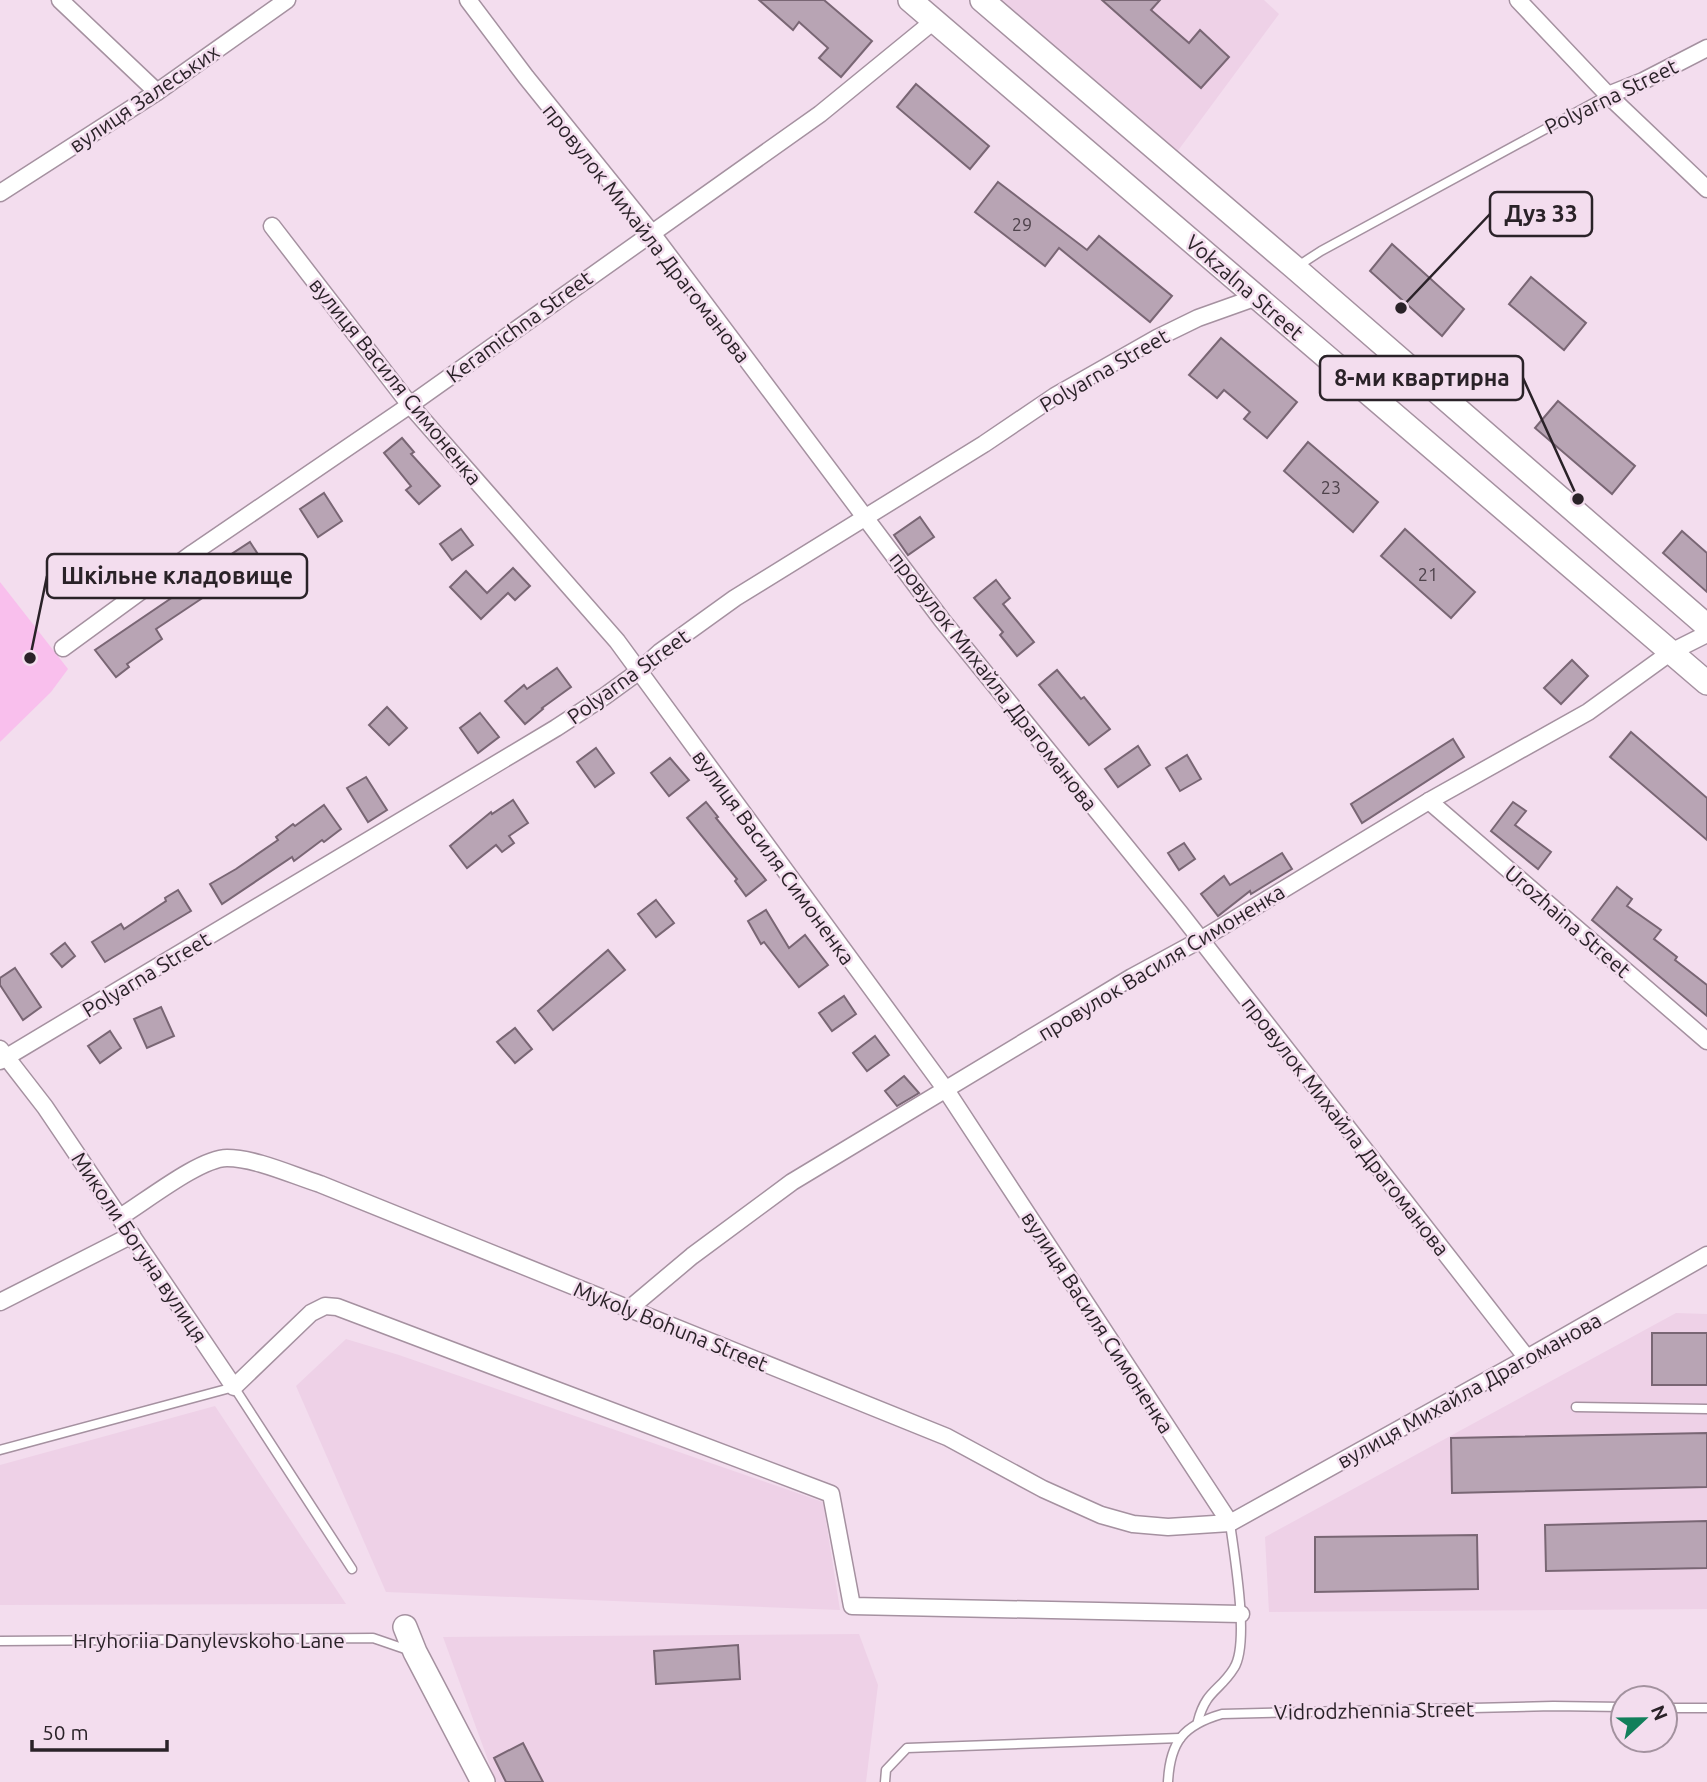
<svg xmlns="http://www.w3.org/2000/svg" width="1707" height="1782" font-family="Ubuntu,sans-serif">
<rect width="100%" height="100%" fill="#f3ddee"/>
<g fill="#eed1e7">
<polygon points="996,0 1264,0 1279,14 1174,156"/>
<polygon points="1676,1313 1707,1314 1707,1609 1269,1612 1265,1537"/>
<polygon points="346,1339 399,1355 823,1502 840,1610 386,1592 296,1386"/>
<polygon points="215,1406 346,1604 0,1605 0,1465"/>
<polygon points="859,1634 878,1685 866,1782 496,1782 443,1637"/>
</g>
<polygon fill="#f9bfed" points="0,582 68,669 51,692 0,742"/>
<g fill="#b8a4b4" stroke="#796674" stroke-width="2">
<polygon points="759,0 824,0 872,41 841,77 819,58 828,48 799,22 793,30"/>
<polygon points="1102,0 1160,0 1151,10 1189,43 1200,30 1229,57 1201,88"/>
<polygon points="916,84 989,146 970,169 897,107"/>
<polygon points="998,182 1087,250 1099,236 1172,296 1150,322 1059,248 1045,266 975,212"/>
<polygon points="1392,244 1464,309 1442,336 1370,271"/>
<polygon points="1531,277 1586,323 1564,350 1509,304"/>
<polygon points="1221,338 1297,402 1267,438 1244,419 1250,412 1224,390 1217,398 1189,375"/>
<polygon points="1558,401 1635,466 1612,494 1535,428"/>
<polygon points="402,438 414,452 411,454 440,486 419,504 406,490 411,486 384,453"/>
<polygon points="1308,442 1378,502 1353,532 1284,471"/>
<polygon points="324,493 342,521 318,537 300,509"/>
<polygon points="920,517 934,537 908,555 894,535"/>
<polygon points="461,529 473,545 452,560 440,544"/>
<polygon points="1405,529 1475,592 1451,618 1381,556"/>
<polygon points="1682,531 1707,553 1707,592 1663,553"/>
<polygon points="250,542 261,559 228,582 229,584 204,597 156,629 162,639 127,664 129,667 116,677 95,650 195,582 193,579"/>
<polygon points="513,568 530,586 515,600 508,593 481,619 450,587 466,571 487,593"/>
<polygon points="996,580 1010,598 1003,604 1034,642 1017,656 1000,635 1003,632 974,598"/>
<polygon points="1572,660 1588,676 1561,704 1544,688"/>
<polygon points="557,668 571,687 542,708 543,709 525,724 505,701 524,685 527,689"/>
<polygon points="1057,670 1081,699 1084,697 1110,729 1089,745 1039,685"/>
<polygon points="387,707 407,728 389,745 369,725"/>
<polygon points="480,713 499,737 478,753 460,728"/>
<polygon points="1631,732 1707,798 1707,840 1610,757"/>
<polygon points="1453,739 1464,757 1362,823 1351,804"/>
<polygon points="1138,746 1150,765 1118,787 1105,769"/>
<polygon points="596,748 614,773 595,787 577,762"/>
<polygon points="1187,755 1201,779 1180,791 1166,768"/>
<polygon points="670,758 689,780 669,796 651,773"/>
<polygon points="366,777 387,810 368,822 347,788"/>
<polygon points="513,800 528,823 509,836 514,843 502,852 496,845 467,868 450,846 491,812 492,814"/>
<polygon points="706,802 718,817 716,818 766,880 746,896 735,881 737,879 687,818"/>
<polygon points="1513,802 1526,811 1515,825 1551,852 1538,869 1491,831"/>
<polygon points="324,805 341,829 324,842 322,840 294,861 292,857 222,904 210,884 236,869 278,840 276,837 293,824 295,826"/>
<polygon points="1184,843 1195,859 1179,870 1168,853"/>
<polygon points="1282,853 1292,869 1251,894 1250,891 1218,916 1201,894 1224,876 1230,885"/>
<polygon points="1617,887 1632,899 1627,906 1661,930 1654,939 1677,957 1675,960 1707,985 1707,1016 1592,920"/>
<polygon points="178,890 191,911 105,962 92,942 121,924 124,929 166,901 165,898"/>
<polygon points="656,900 674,923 656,937 638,914"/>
<polygon points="766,910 789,948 805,935 828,965 799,987 764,942 761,944 748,921"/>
<polygon points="65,943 75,956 62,967 51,954"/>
<polygon points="608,950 625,970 553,1030 538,1011"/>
<polygon points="15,968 41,1007 23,1020 0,985 0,978"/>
<polygon points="844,996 856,1014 832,1031 819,1013"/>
<polygon points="161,1007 174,1036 147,1048 134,1019"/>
<polygon points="515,1028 532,1049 515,1063 497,1042"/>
<polygon points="110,1031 121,1048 100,1063 88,1046"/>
<polygon points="875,1036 889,1055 867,1071 853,1053"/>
<polygon points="904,1076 919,1093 897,1106 885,1091"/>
<rect x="1652" y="1333" width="55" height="52"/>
<polygon points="1707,1433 1707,1487 1452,1493 1451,1438"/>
<polygon points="1707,1521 1707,1568 1546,1571 1545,1525"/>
<polygon points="1477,1535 1478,1589 1315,1592 1315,1537"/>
<polygon points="738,1645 740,1679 656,1684 654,1651"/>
<polygon points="523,1743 543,1782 506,1782 494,1758"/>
</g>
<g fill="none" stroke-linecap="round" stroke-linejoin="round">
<g stroke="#a591a0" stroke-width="11">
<g id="lane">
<polyline points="1298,266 1321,251 1608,95"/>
<polyline points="1576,1407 1707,1409"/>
<polyline points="0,1450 234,1387 352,1569"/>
<polyline points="0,1641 373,1638 408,1650"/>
<polyline points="1665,1708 1707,1708"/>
<path d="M1198,1721C1206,1690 1220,1691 1234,1668C1250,1643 1234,1554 1230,1523"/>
<polyline points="885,1782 886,1770 907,1748 1180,1738"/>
<path d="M1168,1782C1170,1741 1184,1725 1222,1714L1553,1706L1623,1707"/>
</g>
</g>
<g stroke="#a591a0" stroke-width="19">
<g id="street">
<polyline points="60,0 157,92"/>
<polyline points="468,0 526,77 651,232 942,620 1180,913 1527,1358"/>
<polyline points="1518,0 1608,95 1707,189"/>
<polyline points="1608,95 1643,81 1707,48"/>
<polyline points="0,193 157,92 287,0"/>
<polyline points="272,226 410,405 617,641 946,1090 1230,1523"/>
<polyline points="63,648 193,553 410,405 820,114 935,20"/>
<polyline points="1429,801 1707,1041"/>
<polyline points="0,1049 45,1107 234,1387 311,1313 325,1306 337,1307 831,1494 852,1606 1241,1614"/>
<polyline points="0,1061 556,728 605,696 638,672 660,652 735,598 984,444 1055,396 1157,338 1198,318 1257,297"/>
<path d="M120,1217C145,1202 200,1158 227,1158C255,1158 292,1175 320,1184L947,1437L1043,1489L1101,1515L1133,1524L1168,1527L1230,1523L1527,1358L1707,1255"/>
<polyline points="0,1302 132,1235"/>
<polyline points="629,1309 692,1256 792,1182 1132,977 1200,940 1429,801 1588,712 1671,652 1707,634"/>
</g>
</g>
<g stroke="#a591a0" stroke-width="26">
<g id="secondary">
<polyline points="910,0 1707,683"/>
<polyline points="982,0 1295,268 1707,626"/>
<polyline points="405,1627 415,1652 483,1782"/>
</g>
</g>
<use href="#lane" stroke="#fff" stroke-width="8"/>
<use href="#street" stroke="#fff" stroke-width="16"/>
<use href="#secondary" stroke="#fff" stroke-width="23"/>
</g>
<g text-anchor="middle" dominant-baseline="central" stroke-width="5" stroke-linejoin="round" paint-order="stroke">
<g font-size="18" fill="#4e424b">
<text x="1022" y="224">29</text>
<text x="1331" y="487">23</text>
<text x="1428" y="574">21</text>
</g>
<g font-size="21" fill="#2a2228" stroke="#f3ddee">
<text transform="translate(1611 96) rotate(-26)">Polyarna Street</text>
<text transform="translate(144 98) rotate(-34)">вулиця Залеських</text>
<text transform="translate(647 233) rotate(52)">провулок Михайла Драгоманова</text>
<text transform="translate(1245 287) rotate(41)">Vokzalna Street</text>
<text transform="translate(519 326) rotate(-36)">Keramichna Street</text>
<text transform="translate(1104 370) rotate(-30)">Polyarna Street</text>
<text transform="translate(396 381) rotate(51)">вулиця Василя Симоненка</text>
<text transform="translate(628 676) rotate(-36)">Polyarna Street</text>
<text transform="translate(994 681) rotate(52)">провулок Михайла Драгоманова</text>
<text transform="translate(774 857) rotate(54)">вулиця Василя Симоненка</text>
<text transform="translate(1568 921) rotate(41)">Urozhaina Street</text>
<text transform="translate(1161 962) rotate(-31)">провулок Василя Симоненка</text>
<text transform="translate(146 974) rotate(-31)">Polyarna Street</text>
<text transform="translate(1346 1126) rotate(52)">провулок Михайла Драгоманова</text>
<text transform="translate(140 1247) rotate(56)">Миколи Богуна вулиця</text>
<text transform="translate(1098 1322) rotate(57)">вулиця Василя Симоненка</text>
<text transform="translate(671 1326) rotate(22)">Mykoly Bohuna Street</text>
<text transform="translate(1469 1390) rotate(-29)">вулиця Михайла Драгоманова</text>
<text x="209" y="1640">Hryhoriia Danylevskoho Lane</text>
<text transform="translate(1374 1710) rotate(-1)">Vidrodzhennia Street</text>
</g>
</g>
<path fill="none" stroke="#2a2228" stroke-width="2.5" d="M1401 308L1490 214M1578 499L1523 378M30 658L47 576"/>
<g fill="#2a2228" stroke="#f3ddee" stroke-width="2.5">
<circle cx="1401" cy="308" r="7"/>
<circle cx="1578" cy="499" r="7"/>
<circle cx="30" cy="658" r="7"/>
</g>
<g fill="#f3ddee" stroke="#2a2228" stroke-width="2.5">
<rect x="1490" y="192" width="102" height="44" rx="7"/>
<rect x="1320" y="356" width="203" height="44" rx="7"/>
<rect x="47" y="554" width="260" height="44" rx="7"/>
</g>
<g font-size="23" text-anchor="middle" font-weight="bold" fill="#2a2228">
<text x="1541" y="222">Дуз 33</text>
<text x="1422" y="386">8-ми квартирна</text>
<text x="177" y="584">Шкільне кладовище</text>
</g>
<g transform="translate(1644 1719) rotate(68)"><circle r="33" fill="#f3ddee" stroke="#a3929f" stroke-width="2"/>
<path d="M0-5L12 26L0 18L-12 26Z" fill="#127f5b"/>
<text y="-10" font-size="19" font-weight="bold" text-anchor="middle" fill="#2a2228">N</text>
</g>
<path d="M32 1740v10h135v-10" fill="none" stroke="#2a2228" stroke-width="3.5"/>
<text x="42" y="1740" font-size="21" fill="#2a2228" stroke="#f3ddee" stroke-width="5" paint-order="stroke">50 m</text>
</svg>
